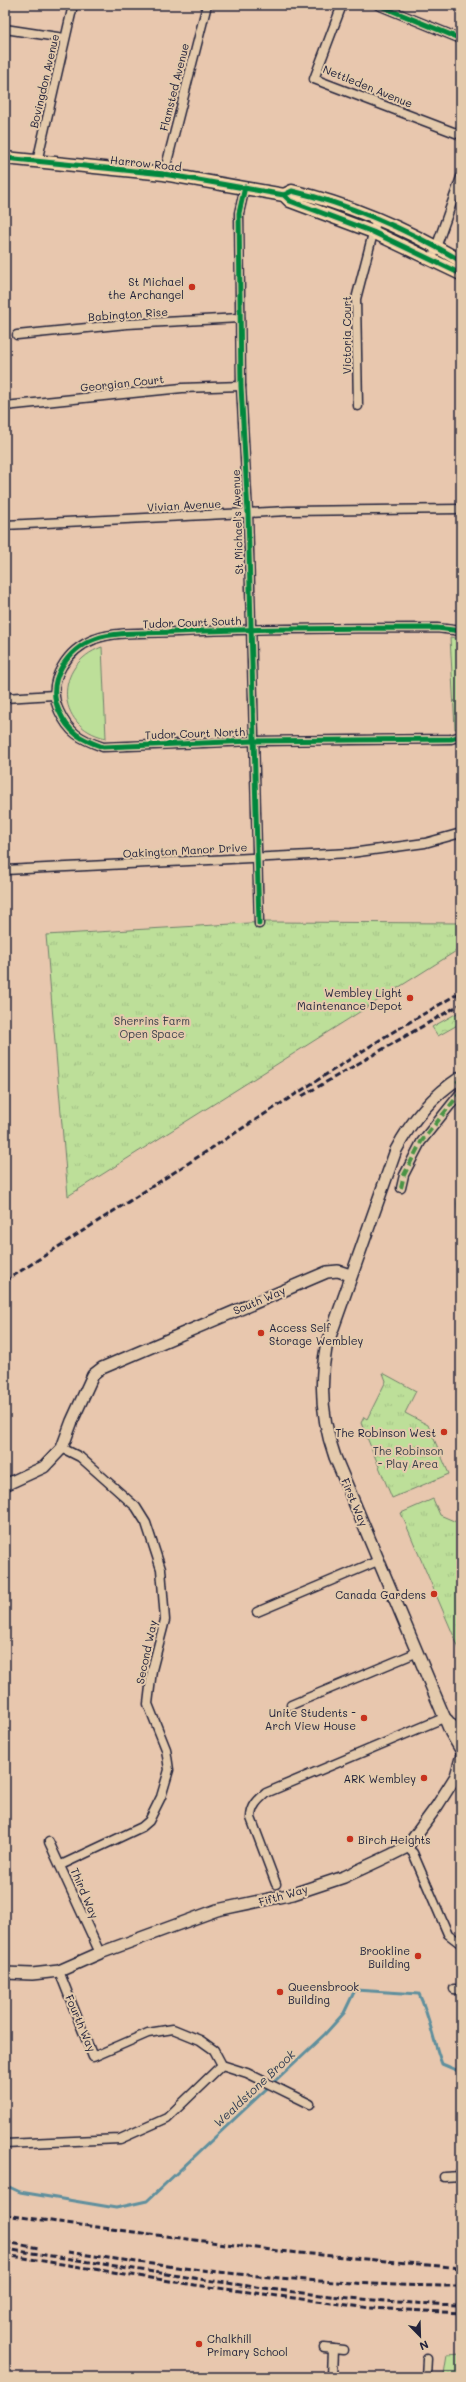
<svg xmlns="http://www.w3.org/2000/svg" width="466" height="2382" font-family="Mali,sans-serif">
<defs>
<pattern id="forest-crowns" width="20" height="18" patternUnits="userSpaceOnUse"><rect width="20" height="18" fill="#bddf99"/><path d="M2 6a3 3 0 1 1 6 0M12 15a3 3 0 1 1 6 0" fill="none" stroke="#a2bf85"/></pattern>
<pattern id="park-tufts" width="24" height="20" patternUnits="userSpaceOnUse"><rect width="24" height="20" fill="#bddf99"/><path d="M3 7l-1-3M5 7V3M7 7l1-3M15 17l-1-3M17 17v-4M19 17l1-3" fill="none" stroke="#a2bf85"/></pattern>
</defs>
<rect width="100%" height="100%" fill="#e8c7ae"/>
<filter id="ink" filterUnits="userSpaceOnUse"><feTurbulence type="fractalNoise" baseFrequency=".025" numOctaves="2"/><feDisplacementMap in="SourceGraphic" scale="8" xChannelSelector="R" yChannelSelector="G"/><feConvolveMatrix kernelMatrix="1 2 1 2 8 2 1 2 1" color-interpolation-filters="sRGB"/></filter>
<g filter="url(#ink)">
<g fill="#bddf99" stroke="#70806a">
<polygon points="450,637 461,639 461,728 455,729"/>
<path d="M102,647L106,738C54,727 54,664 102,647Z"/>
<polygon points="461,1168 461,1242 457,1204"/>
</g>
<polygon fill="url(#forest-crowns)" stroke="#70806a" points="461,1011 461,1023 438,1036 432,1027"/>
<g fill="url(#park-tufts)" stroke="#70806a">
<polygon points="266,922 461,923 461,948 68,1196 46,935"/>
<polygon points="383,1373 416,1391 405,1413 428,1425 449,1474 392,1498 361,1423 364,1417 367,1419 386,1381"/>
<polygon points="433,1499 440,1515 461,1524 461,1551 457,1553 461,1562 461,1653 401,1513"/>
<polygon points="461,2354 461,2377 432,2377 435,2374 444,2374 447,2355"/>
</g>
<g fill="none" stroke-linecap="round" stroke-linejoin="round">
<path stroke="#5e8f9d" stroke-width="3" d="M5,2185L20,2192L116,2208L147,2201L325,2034L344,2013L355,1990L419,1994C430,2017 433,2041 442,2064L461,2072"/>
<g stroke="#22223b" stroke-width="11">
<g id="street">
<polyline points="342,5 314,79 461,135"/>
<polyline points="378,5 461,39"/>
<polyline points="5,29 64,38"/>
<polyline points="37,162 73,5"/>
<polyline points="164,174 207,5"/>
<polyline points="245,187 239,213 241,386 248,513 259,924"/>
<polyline points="432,259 461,177"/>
<polyline points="17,335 127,324 240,318"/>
<polyline points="5,406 182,388 241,386"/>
<polyline points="358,406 356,299 377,218"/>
<polyline points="5,525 288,511 461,509"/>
<path d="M461,631L437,628C350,628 263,628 177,632C155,633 114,631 95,639C68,649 45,680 59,711C69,733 80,739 103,747L253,741L451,739L461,736"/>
<polyline points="5,698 54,695"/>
<polyline points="5,870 351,853 425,843 461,833"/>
<polyline points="401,1188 404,1175 421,1142 461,1092 461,1086 457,1080"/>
<polyline points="257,1612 380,1560"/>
<polyline points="291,1705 418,1652"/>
<polyline points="49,1842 100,1953"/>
<polyline points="407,1847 413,1853 448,1934 461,1944"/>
<polyline points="61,1865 142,1827 149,1821 161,1797 169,1770 166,1749 148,1704 152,1670 165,1620 161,1569 146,1523 136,1507 80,1457 62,1448"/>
<path d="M276,1884L251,1818C251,1806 258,1800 266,1793L446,1717"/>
<polyline points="59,1971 93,2057 148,2033 173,2029 200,2040 214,2050 222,2065 247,2073 310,2104"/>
<polyline points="454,1989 461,1990"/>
<polyline points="5,2144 120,2139 167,2118 222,2065"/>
<polyline points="444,2177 461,2176"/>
<polyline points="324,2348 343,2350"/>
<polyline points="332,2377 333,2349"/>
<polyline points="426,2377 427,2359"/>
</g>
</g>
<g stroke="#22223b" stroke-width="14">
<g id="secondary">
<path d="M461,1077C432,1096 412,1119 396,1150L326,1348C319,1386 322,1421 335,1457L451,1733L461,1750"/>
<polyline points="5,1485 44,1467 62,1448 72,1421 93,1375 102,1368 327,1272 338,1271 350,1275"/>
<polyline points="447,1720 452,1726 461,1729"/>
<polyline points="5,1973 32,1974 59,1971 100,1953 217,1910 293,1894 344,1877 391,1855 407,1847 437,1806 456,1776 461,1758"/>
</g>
</g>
<g stroke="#22223b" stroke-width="15">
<g id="primary">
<polyline points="5,158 164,174 284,195 290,201 373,232 461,274"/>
<path d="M284,195L292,191C352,205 408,230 461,261"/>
</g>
</g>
<use href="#street" stroke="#e4caac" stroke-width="8"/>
<use href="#secondary" stroke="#e4caac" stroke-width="11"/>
<use href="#primary" stroke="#fcdcac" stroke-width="12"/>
<g stroke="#22223b" stroke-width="3" stroke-dasharray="6 3" stroke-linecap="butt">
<polyline points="302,1096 461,1004"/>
<polyline points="5,1281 386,1036 461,992"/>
<polyline points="5,2215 279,2251 461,2268"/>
<polyline points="5,2242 39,2248"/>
<path d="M5,2249C156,2271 308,2301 461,2305"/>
<path d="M68,2252C198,2272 329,2286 461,2286"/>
<polyline points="5,2255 195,2285 370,2308 461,2313"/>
</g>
<polyline stroke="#4a9344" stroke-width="4" stroke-dasharray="8 4" stroke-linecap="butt" points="401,1188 404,1175 421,1142 461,1092 461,1086 457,1080"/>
<g stroke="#e4caac" stroke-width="8">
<g id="cycleway">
<polyline points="378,5 461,39"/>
<polyline points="5,158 164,174 284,195 290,201 373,232 461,274"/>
<polyline points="245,187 239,213 241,386 248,513 259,924"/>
<path d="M284,195L292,191C352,205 408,230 461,261"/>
<path d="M461,631L437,628C350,628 263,628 177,632C155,633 114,631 95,639C68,649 45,680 59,711C69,733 80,739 103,747L253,741L451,739L461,736"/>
</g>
</g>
<use href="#cycleway" stroke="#00873e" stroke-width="5"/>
</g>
</g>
<g fill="#c8321e" stroke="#e4caac" stroke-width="1.5">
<circle cx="192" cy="287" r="4"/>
<circle cx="410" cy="998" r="4"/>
<circle cx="261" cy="1333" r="4"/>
<circle cx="444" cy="1432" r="4"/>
<circle cx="434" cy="1594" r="4"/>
<circle cx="364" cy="1718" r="4"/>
<circle cx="424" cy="1778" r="4"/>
<circle cx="350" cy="1839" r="4"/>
<circle cx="418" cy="1956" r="4"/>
<circle cx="280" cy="1992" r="4"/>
<circle cx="199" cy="2344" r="4"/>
</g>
<g text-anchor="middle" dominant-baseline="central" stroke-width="4" stroke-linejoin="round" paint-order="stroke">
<g font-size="11" fill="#22223b" stroke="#e4caac">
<text transform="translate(44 81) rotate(-77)">Bovingdon Avenue</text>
<text transform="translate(368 86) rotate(22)">Nettleden Avenue</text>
<text transform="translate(174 87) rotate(-76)">Flamsted Avenue</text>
<text transform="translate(146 163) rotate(6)">Harrow Road</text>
<text transform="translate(128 314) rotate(-4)">Babington Rise</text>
<text transform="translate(346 335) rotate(-90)">Victoria Court</text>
<text transform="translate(122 383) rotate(-6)">Georgian Court</text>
<text transform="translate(184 505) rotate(-3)">Vivian Avenue</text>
<text transform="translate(237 522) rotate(-92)">St Michael's Avenue</text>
<text transform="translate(192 622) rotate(-2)">Tudor Court South</text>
<text transform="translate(195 733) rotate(-2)">Tudor Court North</text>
<text transform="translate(185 850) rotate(-3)">Oakington Manor Drive</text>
<text transform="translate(259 1300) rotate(-23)">South Way</text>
<text transform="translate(355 1502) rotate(67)">First Way</text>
<text transform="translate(146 1652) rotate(-78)">Second Way</text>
<text transform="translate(85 1893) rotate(67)">Third Way</text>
<text transform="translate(283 1895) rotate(-16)">Fifth Way</text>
<text transform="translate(81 2023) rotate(67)">Fourth Way</text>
</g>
<g font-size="11" fill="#22223b" stroke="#e4caac" text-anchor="end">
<text x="184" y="281">St Michael<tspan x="184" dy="13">the Archangel</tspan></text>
<text x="402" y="992">Wembley Light<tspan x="402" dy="13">Maintenance Depot</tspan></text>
<text x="269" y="1327" text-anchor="start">Access Self<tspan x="269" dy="13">Storage Wembley</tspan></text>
<text x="436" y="1432">The Robinson West</text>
<text x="426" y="1594">Canada Gardens</text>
<text x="356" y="1712">Unite Students -<tspan x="356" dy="13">Arch View House</tspan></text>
<text x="416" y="1778">ARK Wembley</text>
<text x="358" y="1839" text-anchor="start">Birch Heights</text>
<text x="410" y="1950">Brookline<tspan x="410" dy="13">Building</tspan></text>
<text x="288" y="1986" text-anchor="start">Queensbrook<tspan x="288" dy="13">Building</tspan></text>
<text x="207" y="2338" text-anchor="start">Chalkhill<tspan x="207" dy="13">Primary School</tspan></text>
</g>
<g font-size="11" fill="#393e49" stroke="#e4caac">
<text x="152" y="1020">Sherrins Farm<tspan x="152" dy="13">Open Space</tspan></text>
<text x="408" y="1450">The Robinson<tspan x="408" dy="13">- Play Area</tspan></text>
</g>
<g font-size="12" font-style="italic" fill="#313d53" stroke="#e4caac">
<text transform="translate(254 2088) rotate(-43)">Wealdstone Brook</text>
</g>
</g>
<rect width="466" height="2382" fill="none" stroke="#e4caac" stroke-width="20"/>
<rect x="10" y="10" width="446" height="2362" fill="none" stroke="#22223b" stroke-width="1.5" filter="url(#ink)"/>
<g transform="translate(420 2336) rotate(157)" stroke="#e4caac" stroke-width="3" paint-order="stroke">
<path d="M0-3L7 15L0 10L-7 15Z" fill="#22223b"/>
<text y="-6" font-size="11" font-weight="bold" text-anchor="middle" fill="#22223b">N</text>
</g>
</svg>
